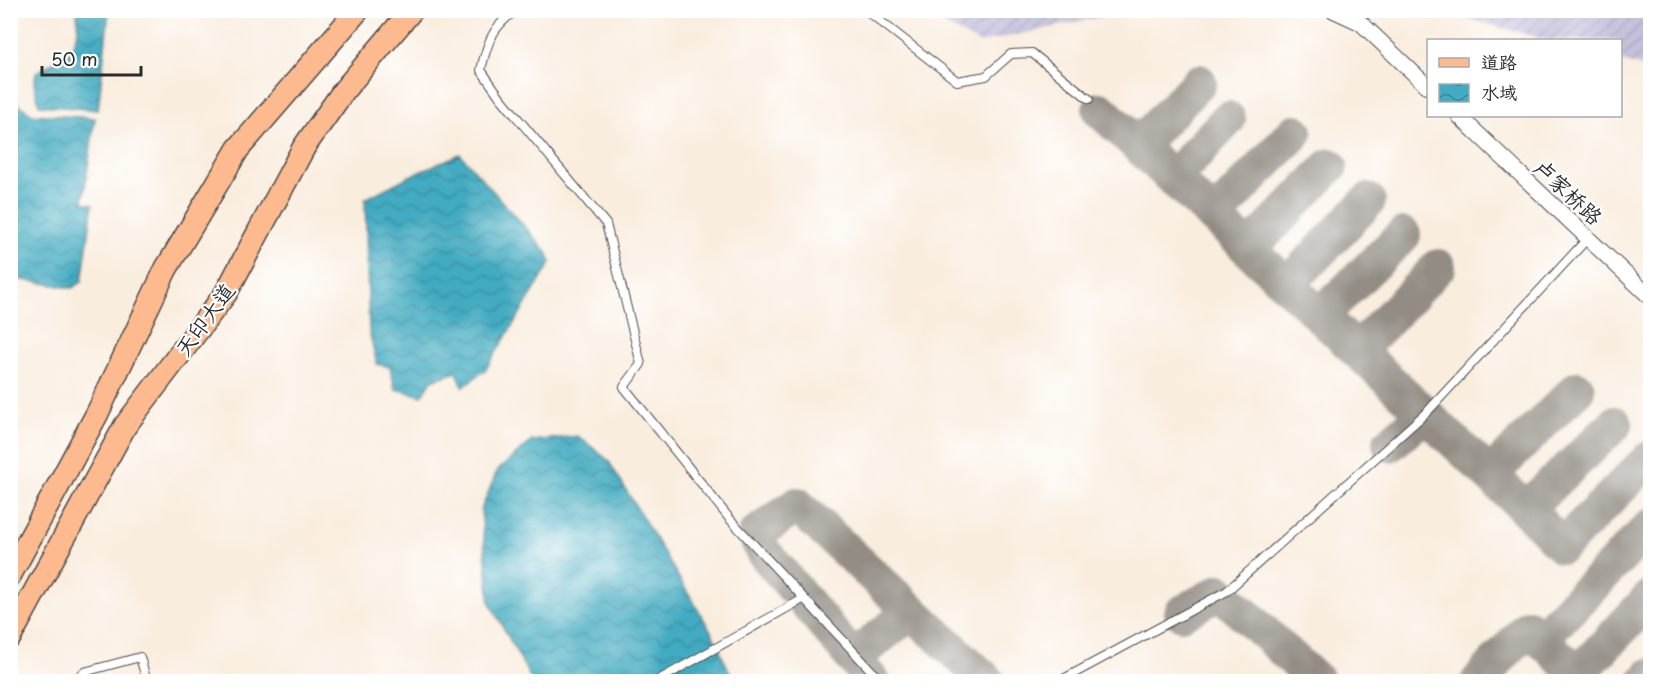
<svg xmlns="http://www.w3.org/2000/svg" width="1661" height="692" font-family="'Playpen Sans','LXGW WenKai TC',sans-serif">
<defs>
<pattern id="industrial-furrows" width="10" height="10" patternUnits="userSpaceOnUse" patternTransform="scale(1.5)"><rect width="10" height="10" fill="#c4c0db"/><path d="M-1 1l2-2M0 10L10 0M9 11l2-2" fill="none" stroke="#a9a5bc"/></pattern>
<pattern id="water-waves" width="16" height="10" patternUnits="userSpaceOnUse" patternTransform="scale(1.5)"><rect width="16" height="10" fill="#42abc1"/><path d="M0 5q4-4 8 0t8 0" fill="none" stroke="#378b9d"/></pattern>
</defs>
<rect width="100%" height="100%" fill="#fff"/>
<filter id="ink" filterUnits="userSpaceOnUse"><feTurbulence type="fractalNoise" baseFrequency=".0167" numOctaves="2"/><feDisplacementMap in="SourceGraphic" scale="12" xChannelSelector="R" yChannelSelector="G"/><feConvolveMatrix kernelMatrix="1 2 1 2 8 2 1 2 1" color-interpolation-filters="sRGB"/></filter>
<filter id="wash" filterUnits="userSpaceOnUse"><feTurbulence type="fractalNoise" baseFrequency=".008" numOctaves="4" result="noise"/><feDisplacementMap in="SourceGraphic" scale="24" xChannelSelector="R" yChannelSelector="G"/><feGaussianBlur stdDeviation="1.35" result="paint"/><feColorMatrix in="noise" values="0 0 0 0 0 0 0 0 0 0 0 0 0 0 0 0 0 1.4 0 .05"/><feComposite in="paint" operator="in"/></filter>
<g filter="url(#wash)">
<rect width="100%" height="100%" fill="#f9edde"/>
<g fill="url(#industrial-furrows)">
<polygon points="919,11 1131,11 979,43"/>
<polygon points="1439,11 1650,11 1650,69 1621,61 1620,40 1548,40"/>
</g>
<g fill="url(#water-waves)" stroke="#366b76" stroke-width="1.5">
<polygon points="77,11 109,11 98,110 39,105 34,84 36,73 71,51 78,29"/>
<polygon points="11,99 33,114 95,118 83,202 93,204 82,282 72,288 11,278"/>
<polygon points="460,154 547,252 551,263 486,369 463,387 457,372 432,380 422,396 395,389 390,367 377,364 369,331 365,199 412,175"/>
<polygon points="578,436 608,460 711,631 734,681 532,681 490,603 481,510 497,471 532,441"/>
</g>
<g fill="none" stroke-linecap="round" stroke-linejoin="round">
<g stroke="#928c84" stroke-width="36">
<polyline points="1100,110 1425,414"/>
<polyline points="1138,146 1199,82"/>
<polyline points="1173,178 1228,119"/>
<polyline points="1214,217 1295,132"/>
<polyline points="1249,249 1330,166"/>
<polyline points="1287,285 1368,201"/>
<polyline points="1320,316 1403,235"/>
<polyline points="1357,351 1438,267"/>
<polyline points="1390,444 1425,414 1526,509 1562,546 1649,459"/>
<polyline points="1490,475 1577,389"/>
<polyline points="1526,509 1615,424"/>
<polyline points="1182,613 1220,592 1318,682"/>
<polyline points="1540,639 1650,527"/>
<polyline points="853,658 912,611"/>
<polyline points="1578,674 1650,598"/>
<polyline points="873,682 762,550 756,534 797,505 988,682"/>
<polyline points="1478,682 1528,627 1586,682"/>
<polyline points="1645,682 1650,676"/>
</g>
</g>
</g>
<g filter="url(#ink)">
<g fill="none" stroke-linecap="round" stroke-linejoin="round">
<g stroke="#4a4846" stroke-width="10">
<g id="service">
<path d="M518,10C493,24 487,43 481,70L500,97L606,224L641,364L624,387L729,518L882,682"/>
<polyline points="866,10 957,81 986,76 1011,54 1032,53 1089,99"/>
<polyline points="72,682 84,672 140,657 147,682"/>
<polyline points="655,682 803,599"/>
<polyline points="1058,682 1227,591 1428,411 1588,238"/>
</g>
</g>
<g stroke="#4a4846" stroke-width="17">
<g id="minor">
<polyline points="1333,10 1361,23 1428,87"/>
<polyline points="1459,116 1650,297"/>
</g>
</g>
<g stroke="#4a4846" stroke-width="25">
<g id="primary">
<polyline points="10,575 97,414 166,269 238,149 358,10"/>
<polyline points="10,637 125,426 226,293 304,147 345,89 412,10"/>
</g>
</g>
<use href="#service" stroke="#fff" stroke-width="8"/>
<use href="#minor" stroke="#fff" stroke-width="15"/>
<use href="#primary" stroke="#fcba8e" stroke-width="22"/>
</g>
</g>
<g text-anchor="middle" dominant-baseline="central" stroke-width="4.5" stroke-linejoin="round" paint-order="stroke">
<g font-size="21" fill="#2b2b2b" stroke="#fff">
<text transform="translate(1569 191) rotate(43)">卢家桥路</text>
<text transform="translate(204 319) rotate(-54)">天印大道</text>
</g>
</g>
<rect width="1661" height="692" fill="none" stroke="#fff" stroke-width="36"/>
<rect x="1427" y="39" width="195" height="78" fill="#ffffff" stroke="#aaaaaa" stroke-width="1.5"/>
<rect x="1439" y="58" width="30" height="9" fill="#fcba8e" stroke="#aaaaaa" stroke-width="1.5"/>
<text x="1481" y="69" font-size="18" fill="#2b2b2b">道路</text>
<rect x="1439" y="84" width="30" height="18" fill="url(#water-waves)" stroke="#aaaaaa" stroke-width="1.5"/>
<text x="1481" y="99" font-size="18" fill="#2b2b2b">水域</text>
<path d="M42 66v9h99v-9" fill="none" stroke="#2b2b2b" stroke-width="3"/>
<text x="51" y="66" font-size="18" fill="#2b2b2b" stroke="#ffffff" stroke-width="4.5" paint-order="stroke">50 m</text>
</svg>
